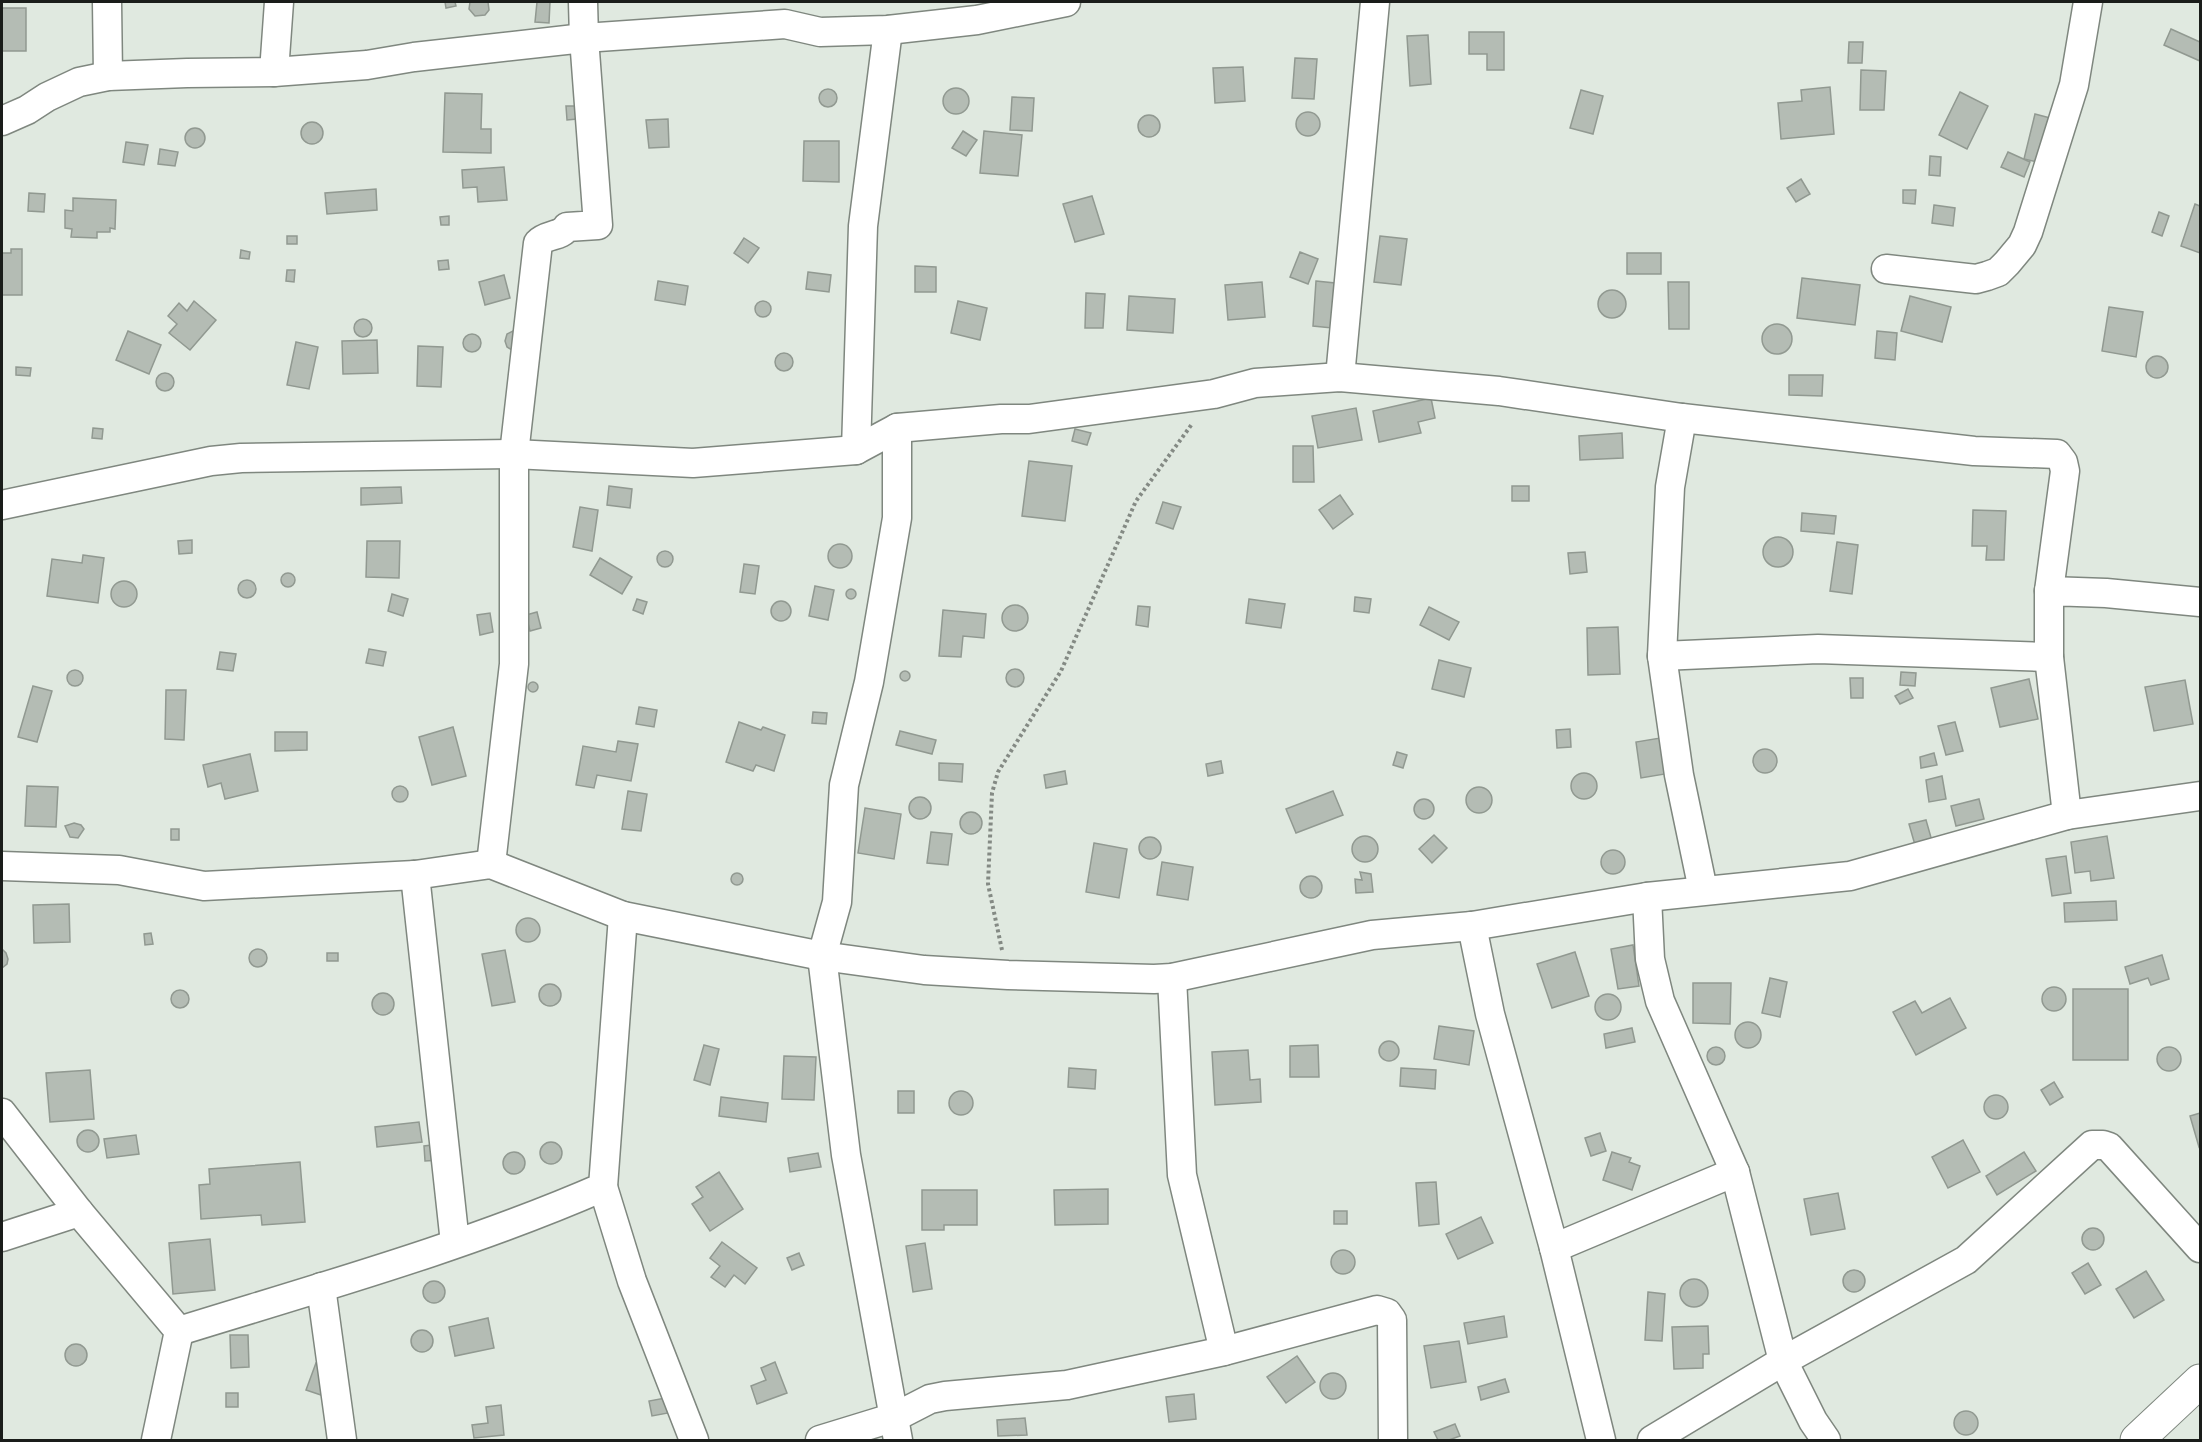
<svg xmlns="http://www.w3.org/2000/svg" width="2202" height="1442" font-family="Lato,sans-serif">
<rect width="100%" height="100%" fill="#e0e9e0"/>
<g fill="#b4bcb4" stroke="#919991" stroke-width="1.5">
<polygon points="445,2 455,2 456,6 446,8"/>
<polygon points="470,2 488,2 489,10 485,15 475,16 469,9"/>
<polygon points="537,2 550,2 549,23 535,22"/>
<rect x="2" y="8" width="24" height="43"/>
<polygon points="2171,29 2200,42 2200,61 2164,45"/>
<polygon points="1469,32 1504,32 1504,70 1487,70 1487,54 1469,54"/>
<polygon points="1428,35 1431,84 1410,86 1407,36"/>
<polygon points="1849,42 1863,42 1862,63 1848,63"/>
<polygon points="1295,58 1317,59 1314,99 1292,98"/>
<polygon points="1243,67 1245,101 1215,103 1213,68"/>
<polygon points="1861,70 1886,71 1884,110 1860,110"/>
<polygon points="1830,87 1834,134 1781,139 1778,103 1802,101 1801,90"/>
<circle cx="956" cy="101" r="13"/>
<circle cx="828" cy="98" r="9"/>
<polygon points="1581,90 1603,96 1593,134 1570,128"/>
<polygon points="1960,92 1988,106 1967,149 1939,135"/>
<polygon points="445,93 482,94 481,129 491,129 491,153 443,152"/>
<polygon points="1012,97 1034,98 1032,131 1010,130"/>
<polygon points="566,106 576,106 577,119 567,120"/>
<circle cx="1308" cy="124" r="12"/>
<polygon points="2035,114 2058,120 2046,164 2024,159"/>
<circle cx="1149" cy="126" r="11"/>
<polygon points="668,119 669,147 649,148 646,120"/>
<circle cx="312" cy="133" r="11"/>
<circle cx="195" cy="138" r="10"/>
<polygon points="963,131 977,140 966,156 952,148"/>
<polygon points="984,131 1022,135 1018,176 980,173"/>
<polygon points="804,141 839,141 839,182 803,181"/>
<polygon points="126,142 148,145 144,165 123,162"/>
<polygon points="160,149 178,152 175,166 158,164"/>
<polygon points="2008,152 2030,162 2024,177 2001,167"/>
<polygon points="1930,156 1941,157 1940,176 1929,175"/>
<polygon points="504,167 507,200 478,202 477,187 463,188 462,170"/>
<polygon points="1801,179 1810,194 1796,202 1787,188"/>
<polygon points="376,189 377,210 327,214 325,193"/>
<polygon points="1903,190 1916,190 1915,204 1903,203"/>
<polygon points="29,193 45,194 44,212 28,211"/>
<polygon points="1092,196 1104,234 1075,242 1063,204"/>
<polygon points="73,198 116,200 115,229 110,228 110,232 97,232 97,238 71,237 72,229 65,228 65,210 73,211"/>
<polygon points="2195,204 2200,206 2200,253 2181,246"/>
<polygon points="1934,205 1955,208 1953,226 1932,223"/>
<polygon points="2159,212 2169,216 2162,236 2152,232"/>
<polygon points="449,216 449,225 441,225 440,217"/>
<rect x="287" y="236" width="10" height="8"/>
<polygon points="1380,236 1407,239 1401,285 1374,282"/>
<polygon points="744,238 759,248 748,263 734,253"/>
<polygon points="11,249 22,249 22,295 2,295 2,253 11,253"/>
<polygon points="241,250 250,252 249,259 240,258"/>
<polygon points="1300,252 1318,259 1308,284 1290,277"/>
<rect x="1627" y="253" width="34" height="21"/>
<polygon points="448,260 449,269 439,270 438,261"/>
<polygon points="915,266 936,267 936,292 915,292"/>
<polygon points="287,270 295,270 294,282 286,281"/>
<polygon points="808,272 831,275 829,292 806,289"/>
<polygon points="504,275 510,298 485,305 479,282"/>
<polygon points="1802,278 1860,285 1855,325 1797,318"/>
<polygon points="658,281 688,286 685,305 655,300"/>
<polygon points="1316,281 1335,283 1332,328 1313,326"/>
<polygon points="1262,282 1265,317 1228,320 1225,285"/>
<polygon points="1668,282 1689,282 1689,329 1669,329"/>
<circle cx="1612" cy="304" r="14"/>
<polygon points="1086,293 1105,294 1103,328 1085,328"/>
<polygon points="1129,296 1175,299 1173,333 1127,330"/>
<polygon points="1910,296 1951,307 1942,342 1901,331"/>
<polygon points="194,301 216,320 190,350 169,333 177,324 168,316 179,303 187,311"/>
<polygon points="958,301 987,308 980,340 951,333"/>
<circle cx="763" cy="309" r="8"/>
<polygon points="2109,307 2143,312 2136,357 2102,351"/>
<circle cx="363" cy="328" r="9"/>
<circle cx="1777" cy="339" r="15"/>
<polygon points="128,331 161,345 149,374 116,360"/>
<polygon points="513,331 516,331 512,350 507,347 505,341 507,334"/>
<polygon points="1877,331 1897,333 1895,360 1875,358"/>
<circle cx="472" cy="343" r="9"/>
<polygon points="377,340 378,373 343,374 342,341"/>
<polygon points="296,342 318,347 309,389 287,385"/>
<polygon points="418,346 443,347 441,387 417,386"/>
<circle cx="784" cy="362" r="9"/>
<circle cx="2157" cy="367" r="11"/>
<polygon points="16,367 31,368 30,376 16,375"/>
<circle cx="165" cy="382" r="9"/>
<polygon points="1789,375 1823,375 1822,396 1789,395"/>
<polygon points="1431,398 1435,418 1418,422 1421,433 1379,442 1373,411"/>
<polygon points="1356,408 1362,440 1318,448 1312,416"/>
<polygon points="93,428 103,429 102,439 92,438"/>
<polygon points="1075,429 1091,433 1087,445 1072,441"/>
<polygon points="1622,433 1623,458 1580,460 1579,436"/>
<polygon points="1293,446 1313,446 1314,482 1293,482"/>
<polygon points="1029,461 1072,466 1065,521 1022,516"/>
<polygon points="609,486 632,489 630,508 607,505"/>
<rect x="1512" y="486" width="17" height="15"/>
<polygon points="401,487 402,503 361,505 361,488"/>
<polygon points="1340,495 1353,514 1333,529 1319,510"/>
<polygon points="1163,502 1181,507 1173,529 1156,523"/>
<polygon points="580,507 598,510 592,551 573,547"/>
<polygon points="1973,510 2006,511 2004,560 1986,560 1987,546 1972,546"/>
<polygon points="1802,513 1836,516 1834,534 1801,531"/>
<circle cx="1778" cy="552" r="15"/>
<polygon points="192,540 192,553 179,554 178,541"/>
<polygon points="367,541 400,541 399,578 366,577"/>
<polygon points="1837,542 1858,545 1852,594 1830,591"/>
<circle cx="840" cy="556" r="12"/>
<circle cx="665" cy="559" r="8"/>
<polygon points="1585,552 1587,572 1570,574 1568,553"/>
<polygon points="83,555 104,558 98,603 47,596 52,559 82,563"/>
<polygon points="600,558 632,577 622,594 590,575"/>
<polygon points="744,564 759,566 755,594 740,592"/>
<circle cx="288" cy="580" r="7"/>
<circle cx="247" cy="589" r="9"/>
<circle cx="124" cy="594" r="13"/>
<polygon points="815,586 834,590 828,620 809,616"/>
<circle cx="851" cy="594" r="5"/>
<polygon points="392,594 408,599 403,616 388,611"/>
<polygon points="1355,597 1371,599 1369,613 1354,611"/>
<polygon points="637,599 647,602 643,614 633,610"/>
<polygon points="1249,599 1285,604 1281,628 1246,623"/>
<circle cx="781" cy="611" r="10"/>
<circle cx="1015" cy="618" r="13"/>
<polygon points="1138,606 1150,607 1148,627 1136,625"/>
<polygon points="1429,607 1459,622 1449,640 1420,625"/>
<polygon points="943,610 986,614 984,638 963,636 961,657 939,656"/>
<polygon points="537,612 541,628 530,631 526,615"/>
<polygon points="490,613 493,632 480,635 477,615"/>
<polygon points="1618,627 1620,674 1588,675 1587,628"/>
<polygon points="369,649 386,652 383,666 366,663"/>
<polygon points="220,652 236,654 233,671 217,669"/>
<polygon points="1439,660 1471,668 1464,697 1432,689"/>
<circle cx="1015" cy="678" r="9"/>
<circle cx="75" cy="678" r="8"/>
<circle cx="905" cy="676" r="5"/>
<polygon points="1901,672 1916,673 1915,686 1900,685"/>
<polygon points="1850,678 1863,678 1863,698 1851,698"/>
<polygon points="2029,679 2038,719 2000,727 1991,688"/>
<polygon points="2185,680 2193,724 2154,731 2145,687"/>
<circle cx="533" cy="687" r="5"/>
<polygon points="33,686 52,691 37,742 18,737"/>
<polygon points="1908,689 1913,698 1900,704 1895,696"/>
<polygon points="166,690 186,690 184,740 165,739"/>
<polygon points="639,707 657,710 654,727 636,724"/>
<polygon points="813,712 827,713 826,724 812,723"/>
<polygon points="739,722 761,730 763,727 785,735 774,771 756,765 753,771 726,762"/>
<polygon points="1955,722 1963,751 1946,755 1938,726"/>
<polygon points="453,727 466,776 432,785 419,737"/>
<polygon points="1570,729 1571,747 1557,748 1556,730"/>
<polygon points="900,731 936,740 932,754 896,745"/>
<polygon points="275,732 307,732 307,750 275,751"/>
<polygon points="1672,736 1677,772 1641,778 1636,742"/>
<polygon points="618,741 638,744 631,781 597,775 594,788 576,785 583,746 616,752"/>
<circle cx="1765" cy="761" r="12"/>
<polygon points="1397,752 1407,755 1403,768 1393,765"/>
<polygon points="1934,753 1937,765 1921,768 1920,757"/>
<polygon points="250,754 258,791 225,799 221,783 208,787 203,765"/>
<polygon points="1221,761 1223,773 1208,776 1206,764"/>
<polygon points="939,763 963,764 962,782 939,780"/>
<polygon points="1065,771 1067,784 1046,788 1044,775"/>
<circle cx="1584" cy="786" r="13"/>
<polygon points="1942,776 1946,799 1929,802 1926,780"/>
<circle cx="400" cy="794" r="8"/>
<polygon points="27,786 58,787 56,827 25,826"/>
<circle cx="1479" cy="800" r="13"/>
<polygon points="628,791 647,794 641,831 622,829"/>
<polygon points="1333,791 1343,815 1296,833 1286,809"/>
<circle cx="920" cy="808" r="11"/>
<circle cx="1424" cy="809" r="10"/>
<polygon points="1979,799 1984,819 1956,826 1951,806"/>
<polygon points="865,808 901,814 894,859 858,853"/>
<circle cx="971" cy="823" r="11"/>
<polygon points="1926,820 1932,841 1915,845 1909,824"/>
<polygon points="74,823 81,825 84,829 78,838 70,837 65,826"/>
<rect x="171" y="829" width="8" height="11"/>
<polygon points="931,832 952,834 948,865 927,863"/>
<polygon points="1434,835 1447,848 1432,863 1419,849"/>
<circle cx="1365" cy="849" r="13"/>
<polygon points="2107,836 2114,878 2091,881 2090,871 2075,873 2071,842"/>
<circle cx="1150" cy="848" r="11"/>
<polygon points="1094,843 1127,849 1119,898 1086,892"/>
<circle cx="1613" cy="862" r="12"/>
<polygon points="2066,856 2071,893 2052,896 2046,859"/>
<polygon points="1162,862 1193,867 1188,900 1157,895"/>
<polygon points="1360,872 1371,874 1373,892 1356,893 1355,879 1362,880"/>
<circle cx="737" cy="879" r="6"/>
<circle cx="1311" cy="887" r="11"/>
<polygon points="2116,901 2117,920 2065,922 2064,903"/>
<polygon points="69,904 70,942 34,943 33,905"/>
<circle cx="528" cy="930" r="12"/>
<polygon points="151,933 153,944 145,945 144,934"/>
<polygon points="1633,945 1639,986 1618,989 1611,949"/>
<circle cx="258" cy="958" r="9"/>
<polygon points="2,949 6,953 8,959 7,964 2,968"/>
<polygon points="505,950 515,1002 492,1006 482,954"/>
<polygon points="1575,952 1589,996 1552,1008 1537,964"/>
<rect x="327" y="953" width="11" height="8"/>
<polygon points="2162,955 2169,979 2151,985 2148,978 2130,984 2125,967"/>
<polygon points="1770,978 1787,982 1780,1017 1762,1013"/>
<polygon points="1693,983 1731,983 1730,1024 1693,1023"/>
<circle cx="550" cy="995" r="11"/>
<circle cx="2054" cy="999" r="12"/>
<rect x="2073" y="989" width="55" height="71"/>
<circle cx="180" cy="999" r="9"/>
<circle cx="383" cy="1004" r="11"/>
<circle cx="1608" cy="1007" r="13"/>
<polygon points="1950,998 1966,1028 1916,1055 1893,1012 1915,1001 1922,1013"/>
<circle cx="1748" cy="1035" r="13"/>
<polygon points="1439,1026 1474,1031 1469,1065 1434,1059"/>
<polygon points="1632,1028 1635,1042 1606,1048 1604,1034"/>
<circle cx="1389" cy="1051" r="10"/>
<polygon points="704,1045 719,1049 710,1085 694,1080"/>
<polygon points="1318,1045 1319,1077 1290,1077 1290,1046"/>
<circle cx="1716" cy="1056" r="9"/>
<circle cx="2169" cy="1059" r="12"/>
<polygon points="1248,1050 1250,1080 1260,1079 1261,1102 1215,1105 1212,1052"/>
<polygon points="784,1056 816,1057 814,1100 782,1099"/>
<polygon points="1069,1068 1096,1070 1095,1089 1068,1087"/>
<polygon points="1401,1068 1436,1070 1435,1089 1400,1086"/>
<polygon points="90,1070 94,1119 50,1122 46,1073"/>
<polygon points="2054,1082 2063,1097 2050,1105 2041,1090"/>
<circle cx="961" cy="1103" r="12"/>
<rect x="898" y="1091" width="16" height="22"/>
<circle cx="1996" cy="1107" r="12"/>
<polygon points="721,1097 768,1103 766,1122 719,1116"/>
<polygon points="2200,1113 2200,1146 2199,1147 2190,1116"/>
<polygon points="419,1122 422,1142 377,1147 375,1127"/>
<circle cx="88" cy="1141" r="11"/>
<polygon points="1600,1133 1606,1151 1591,1156 1585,1138"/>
<polygon points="136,1135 139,1154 107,1158 104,1139"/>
<polygon points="1963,1140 1980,1172 1948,1188 1932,1157"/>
<circle cx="551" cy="1153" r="11"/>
<polygon points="440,1144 441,1160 425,1161 424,1146"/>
<polygon points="1612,1152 1631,1158 1629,1162 1640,1166 1632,1190 1603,1180"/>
<polygon points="2024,1152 2036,1171 1997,1195 1986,1176"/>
<circle cx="514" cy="1163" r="11"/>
<polygon points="818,1153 821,1167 790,1172 788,1158"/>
<polygon points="300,1162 305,1222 262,1225 261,1215 201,1219 199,1185 210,1184 209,1169"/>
<polygon points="719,1172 743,1209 710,1231 692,1204 703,1197 696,1187"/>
<polygon points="1436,1182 1439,1224 1419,1226 1416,1183"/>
<polygon points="1108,1189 1108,1224 1055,1225 1054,1190"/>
<polygon points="922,1190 977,1190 977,1225 944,1225 944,1230 922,1230"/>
<polygon points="1838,1193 1845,1229 1811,1235 1804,1199"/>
<rect x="1334" y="1211" width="13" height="13"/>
<polygon points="1481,1217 1493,1243 1458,1259 1446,1234"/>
<circle cx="2093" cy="1239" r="11"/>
<polygon points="210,1239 215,1290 173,1294 169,1243"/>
<polygon points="722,1242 757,1268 745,1284 734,1275 725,1287 711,1277 720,1266 710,1258"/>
<polygon points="925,1243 932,1289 913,1292 906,1246"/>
<circle cx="1343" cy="1262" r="12"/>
<polygon points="799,1253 804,1265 792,1270 787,1258"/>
<polygon points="2088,1263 2101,1285 2085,1294 2072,1273"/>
<circle cx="1854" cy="1281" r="11"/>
<polygon points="2146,1271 2164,1300 2134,1318 2116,1289"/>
<circle cx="1694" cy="1293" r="14"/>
<circle cx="434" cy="1292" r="11"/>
<polygon points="1648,1292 1665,1294 1662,1341 1645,1340"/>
<polygon points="1504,1316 1507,1337 1468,1344 1464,1323"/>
<polygon points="488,1318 494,1348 455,1356 449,1327"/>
<polygon points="1708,1326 1709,1354 1703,1354 1703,1368 1674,1369 1672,1327"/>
<circle cx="422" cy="1341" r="11"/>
<polygon points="230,1335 248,1335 249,1367 231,1368"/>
<polygon points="1459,1341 1466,1382 1431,1388 1424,1346"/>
<circle cx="76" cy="1355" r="11"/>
<polygon points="1297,1356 1315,1382 1286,1403 1267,1377"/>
<polygon points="775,1362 787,1393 757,1404 751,1386 766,1380 761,1368"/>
<polygon points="316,1363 331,1368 321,1395 306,1390"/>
<circle cx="1333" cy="1386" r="13"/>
<polygon points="1505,1379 1509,1392 1481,1400 1478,1387"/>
<rect x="226" y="1393" width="12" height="14"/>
<polygon points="1194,1394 1196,1419 1169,1422 1166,1397"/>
<polygon points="665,1398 668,1413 652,1416 649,1401"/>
<polygon points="501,1405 504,1435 474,1438 472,1425 488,1423 486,1407"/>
<circle cx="1966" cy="1423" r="12"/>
<polygon points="1025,1418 1027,1435 998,1436 997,1420"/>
<polygon points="1455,1424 1460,1436 1449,1440 1438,1440 1434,1432"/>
</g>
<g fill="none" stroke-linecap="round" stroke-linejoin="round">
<g stroke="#7f877f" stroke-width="31">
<g id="minor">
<polyline points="107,2 108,76"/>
<polyline points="274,72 279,2"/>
<polyline points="2,121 27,110 47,97 79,82 108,76 187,73 274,72 367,65 414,57 584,38 785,24 820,32 888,30 977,20 1066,2"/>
<polyline points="1886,269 1976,279 1987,276 1998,272 2007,263 2022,245 2028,232 2074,85 2088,2"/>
<polyline points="1340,377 1375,2"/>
<polyline points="1682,418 1974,451 2057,454 2063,462 2065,471 2049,591"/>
<polyline points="897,428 897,518 869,682 844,785 837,902 822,956 846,1155 898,1440"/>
<polyline points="856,450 863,226 888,30"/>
<polyline points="2,505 211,461 241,458 514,454 693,463 856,450 897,428 1001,419 1029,419 1214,394 1255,383 1340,377 1499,391 1682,418 1670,487 1662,656 1679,775 1703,890"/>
<polyline points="1662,656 1818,649 2049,657"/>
<polyline points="2067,815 2049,657 2049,591 2106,593 2200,602"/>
<path d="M491,864L514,664V454L538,243C546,234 561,237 567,227L598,225L584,38L583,2"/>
<polyline points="2,866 119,870 204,886 415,875 491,864 623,916 822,956 924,970 1008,975 1154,979 1172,978 1372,935 1472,926 1647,897 1850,876 2067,815 2200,796"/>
<polyline points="415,875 455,1243"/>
<polyline points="1647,897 1650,959 1660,1001 1735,1172 1783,1361 1813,1421 1826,1440"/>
<polyline points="1472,926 1490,1014 1554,1248 1601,1440"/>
<polyline points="1172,978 1182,1175 1224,1351"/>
<polyline points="2,1113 79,1212 179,1331 156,1440"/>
<polyline points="603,1187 632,1281 694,1440"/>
<polyline points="2,1237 79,1212"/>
<polyline points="1554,1248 1735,1172"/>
<polyline points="321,1287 342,1440"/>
<path d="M179,1331C321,1287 468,1246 603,1187L623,916"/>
<polyline points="820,1440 895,1417 930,1399 945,1396 1067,1385 1224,1351 1377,1310 1387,1313 1392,1320 1393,1440"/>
<polyline points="1652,1440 1783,1361 1966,1260 2092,1145 2103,1145 2109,1147 2200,1248"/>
</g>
</g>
<g stroke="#7f877f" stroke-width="35">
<polyline id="tertiary" points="2137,1440 2200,1381"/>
</g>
<polyline stroke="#848a84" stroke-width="4" stroke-dasharray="3 3" stroke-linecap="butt" points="1002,950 988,884 992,793 998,772 1061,671 1136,501 1192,424"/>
<use href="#minor" stroke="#fff" stroke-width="28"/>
<use href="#tertiary" stroke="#fff" stroke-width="33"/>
</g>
<rect width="2202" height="1442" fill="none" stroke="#1a1d1a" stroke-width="6"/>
</svg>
